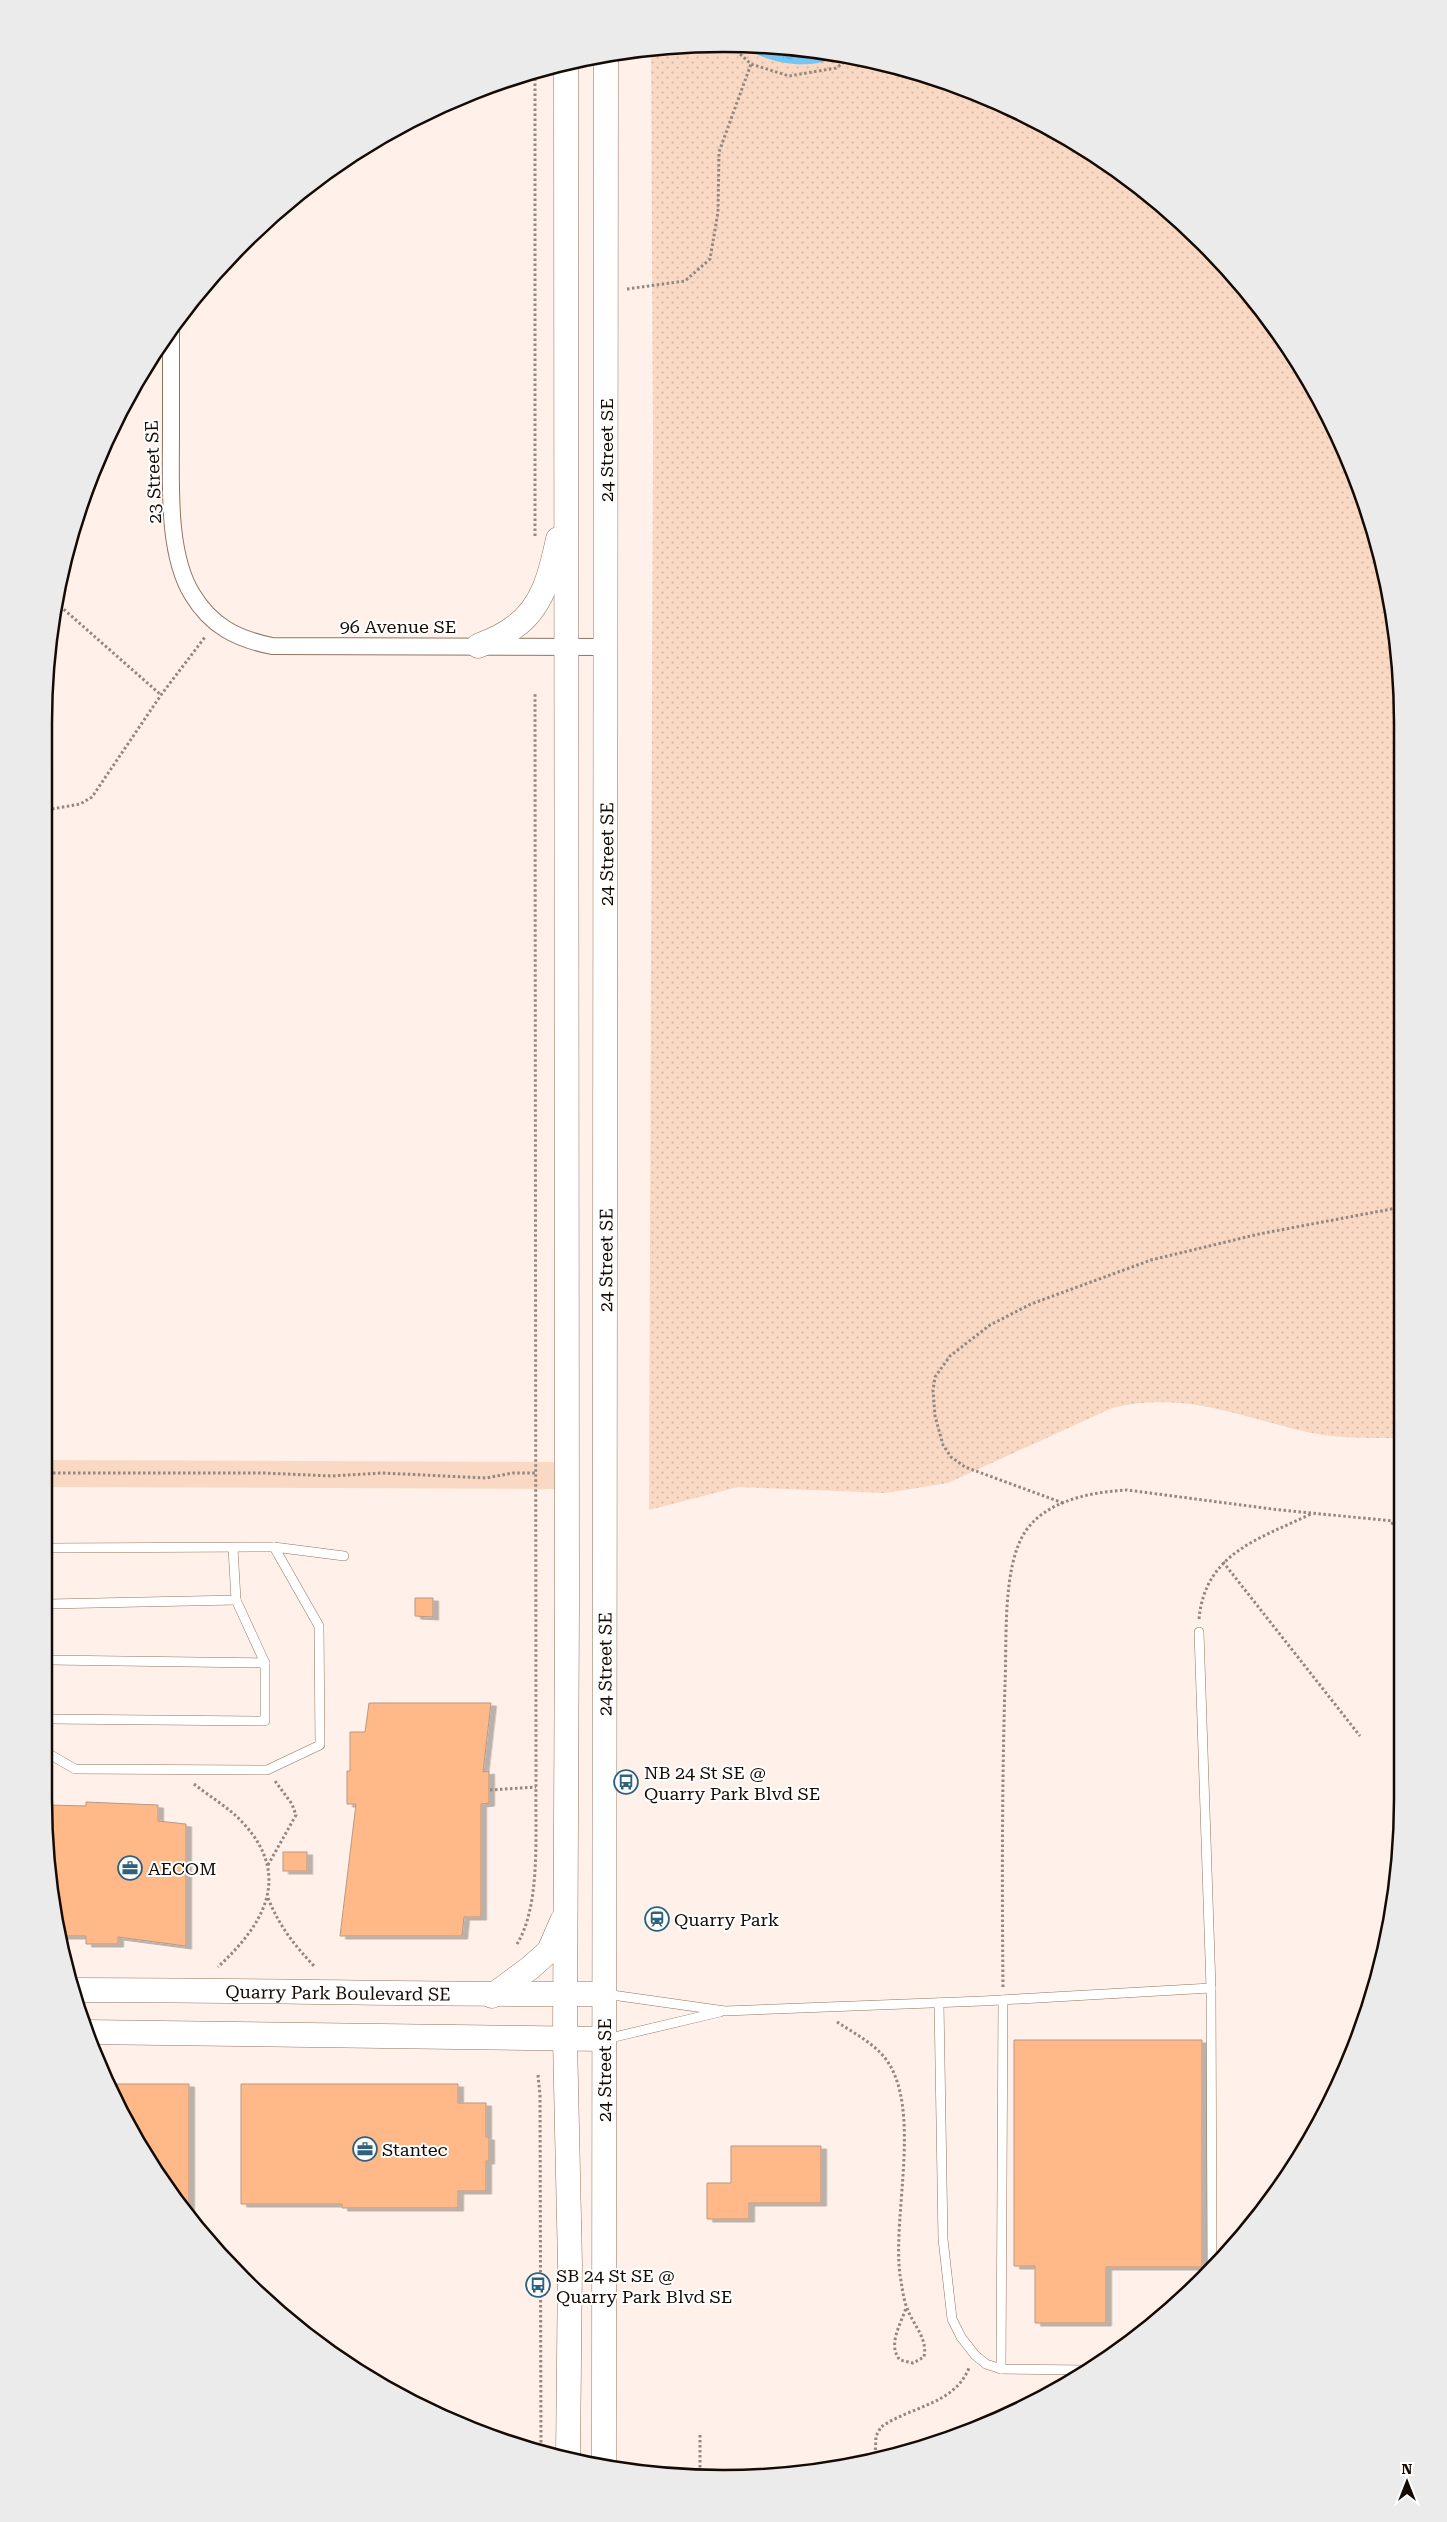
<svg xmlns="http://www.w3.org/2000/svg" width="1447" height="2522" font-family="'Roboto Serif',serif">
<defs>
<pattern id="grass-dots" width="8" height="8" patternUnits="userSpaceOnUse" patternTransform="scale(1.25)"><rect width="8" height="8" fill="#fad9c4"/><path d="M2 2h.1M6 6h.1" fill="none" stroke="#d5b9a7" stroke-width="1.8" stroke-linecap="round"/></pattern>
<pattern id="water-ripples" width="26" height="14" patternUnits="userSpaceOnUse" patternTransform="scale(1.25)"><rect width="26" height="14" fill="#74c6f4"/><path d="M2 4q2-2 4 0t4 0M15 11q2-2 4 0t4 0" fill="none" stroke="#64a9d0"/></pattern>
<filter id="shadow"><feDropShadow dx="5.5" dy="3" stdDeviation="0" flood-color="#0004"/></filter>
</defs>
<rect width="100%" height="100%" fill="#fff1e9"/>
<path fill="url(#grass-dots)" d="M723,44L856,57L983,95L1101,158L1204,243L1312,383L1367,505L1402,679V1438C1370,1438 1338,1439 1307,1432C1237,1416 1186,1391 1112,1408L948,1483L885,1493L738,1487L649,1510L653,443L651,51Z"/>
<polygon fill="#fad9c4" points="48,1460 554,1462 555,1489 48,1487"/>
<path fill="url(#water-ripples)" d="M742,46L840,55C811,72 768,64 742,46Z"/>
<g fill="#ffb888" stroke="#b89985" filter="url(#shadow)">
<polygon points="415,1598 433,1598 433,1617 415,1616"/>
<polygon points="369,1703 491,1703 483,1772 489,1771 489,1803 481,1804 481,1917 464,1917 462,1936 340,1936 356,1804 347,1804 347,1771 350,1771 350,1732 365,1732"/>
<polygon points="86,1802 158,1805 158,1821 186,1824 186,1946 118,1937 118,1944 86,1944 86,1936 61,1936 50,1888 49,1805 86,1806"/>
<rect x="283" y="1852" width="24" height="19"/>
<polygon points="1014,2040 1202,2040 1202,2267 1106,2267 1106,2323 1035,2323 1035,2266 1014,2266"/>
<polygon points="108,2084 189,2084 189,2217 114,2099"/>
<polygon points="241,2084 458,2084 458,2103 486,2103 486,2137 489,2137 489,2161 486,2161 486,2191 458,2191 458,2208 342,2208 342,2204 241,2204"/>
<polygon points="731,2146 821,2146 821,2203 749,2203 749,2219 707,2219 707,2183 731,2183"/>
</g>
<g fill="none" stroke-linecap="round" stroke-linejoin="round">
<g stroke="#927461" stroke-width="10">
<g id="service">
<polyline points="274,1547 344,1556"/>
<polyline points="48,1548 274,1547 319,1626 320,1745 267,1770 75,1769 49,1754"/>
<polyline points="49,1604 236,1600 233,1548"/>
<polyline points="1199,1632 1211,1988 1212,2268"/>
<polyline points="49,1660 265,1663 236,1600"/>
<polyline points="49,1719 265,1721 265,1663"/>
<polyline points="605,1994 725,2011 983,2001 1211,1988"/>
<polyline points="939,2003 943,2239 952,2319 961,2337 975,2355 986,2364 1001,2369 1089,2370"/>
<polyline points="606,2039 720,2012"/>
<polyline points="1001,2369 1003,2000"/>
</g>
</g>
<g stroke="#927461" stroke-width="18">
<path id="minor" d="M171,331C171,367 171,402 171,437C171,484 167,553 192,594C211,626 237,639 272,646L608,647"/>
</g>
<g stroke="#927461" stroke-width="25">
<g id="secondary">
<polyline points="566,64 567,1605 565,2039 570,2264 568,2458"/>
<path d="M478,646C490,641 503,636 513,628C543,608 551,572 558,539"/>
<path id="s1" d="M74,1990C250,1990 426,1995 603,1994"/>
<polyline points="492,1996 530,1968 549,1951 562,1921"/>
<polyline points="86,2032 604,2039"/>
<path id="s2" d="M604,2462C603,1660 608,858 606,55"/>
</g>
</g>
<g stroke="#938780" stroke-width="3" stroke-dasharray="2.5 2.5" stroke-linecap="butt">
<polyline points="729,44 751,64 789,76 836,68 853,56"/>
<polyline points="627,289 685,281 710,259 718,212 719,152 751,64"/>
<polyline points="535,536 535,74"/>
<polyline points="60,606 161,695"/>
<polyline points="52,809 80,804 92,797 161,695 205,637"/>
<polyline points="48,1473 264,1473 331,1476 382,1473 486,1478 513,1473 535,1473"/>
<polyline points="1063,1503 965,1467 951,1457 943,1445 935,1416 933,1390 935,1377 950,1356 990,1325 1031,1304 1151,1260 1259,1234 1402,1207"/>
<polyline points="1391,1523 1402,1526"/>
<polyline points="1223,1562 1360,1736"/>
<path d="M1199,1619C1205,1553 1259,1539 1311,1514"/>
<path d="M194,1784C210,1797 230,1808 244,1824C293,1878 262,1926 218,1967"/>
<polyline points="490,1790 536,1787"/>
<polyline points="268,1865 296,1815 292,1804 275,1781"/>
<path d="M268,1898C279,1926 295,1946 315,1967"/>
<path d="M517,1944C541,1905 535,1834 536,1787L535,694"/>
<path d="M1003,1987C1002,1886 1002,1785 1005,1684C1007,1642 1002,1567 1025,1532C1046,1500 1092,1492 1127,1490L1272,1509L1402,1522"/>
<path d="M837,2022C854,2033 873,2043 885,2058C923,2107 892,2215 900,2275C902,2286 903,2298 907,2308C913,2325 928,2338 924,2357L913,2363L900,2360C887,2345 901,2324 906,2308"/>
<polyline points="538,2075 540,2095 541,2453"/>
<polyline points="700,2435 700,2475"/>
<path d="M875,2460L876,2436L881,2427C911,2406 954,2405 969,2368"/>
</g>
<use href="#service" stroke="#fff" stroke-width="9"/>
<use href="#minor" stroke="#fff" stroke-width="16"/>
<use href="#secondary" stroke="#fff" stroke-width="24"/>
</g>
<defs>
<g id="bus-ring" transform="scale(1.25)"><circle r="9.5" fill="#fff" stroke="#2d617d" stroke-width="1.5"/><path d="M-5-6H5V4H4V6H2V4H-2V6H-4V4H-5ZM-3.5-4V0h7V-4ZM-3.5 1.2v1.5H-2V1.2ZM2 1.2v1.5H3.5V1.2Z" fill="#2d617d"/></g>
<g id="office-ring" transform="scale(1.25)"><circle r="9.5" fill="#fff" stroke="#2d617d" stroke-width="1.5"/><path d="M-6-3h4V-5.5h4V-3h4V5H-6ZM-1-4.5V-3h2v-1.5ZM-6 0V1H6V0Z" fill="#2d617d"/></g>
<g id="station-ring" transform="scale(1.25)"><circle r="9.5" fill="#fff" stroke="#2d617d" stroke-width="1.5"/><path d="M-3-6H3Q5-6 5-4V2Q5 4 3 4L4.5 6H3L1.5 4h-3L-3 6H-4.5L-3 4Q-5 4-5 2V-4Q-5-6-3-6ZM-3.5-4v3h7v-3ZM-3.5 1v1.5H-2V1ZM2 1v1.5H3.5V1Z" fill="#2d617d"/></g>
</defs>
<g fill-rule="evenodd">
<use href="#bus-ring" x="626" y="1782"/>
<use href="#office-ring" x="130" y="1868"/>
<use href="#station-ring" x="657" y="1919"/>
<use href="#office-ring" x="365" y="2149"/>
<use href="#bus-ring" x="538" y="2285"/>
</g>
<g text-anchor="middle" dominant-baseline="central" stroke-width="4" stroke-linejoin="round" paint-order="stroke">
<g font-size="18" fill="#150b05" stroke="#fff">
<text stroke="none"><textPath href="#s2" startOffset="2012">24 Street SE</textPath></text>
<text transform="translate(153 472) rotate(-92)">23 Street SE</text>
<text x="398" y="626">96 Avenue SE</text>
<text stroke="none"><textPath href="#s2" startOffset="1608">24 Street SE</textPath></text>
<text stroke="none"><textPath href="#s2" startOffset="1202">24 Street SE</textPath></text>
<text stroke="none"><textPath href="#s2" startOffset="798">24 Street SE</textPath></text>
<text stroke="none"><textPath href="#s1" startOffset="264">Quarry Park Boulevard SE</textPath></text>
<text stroke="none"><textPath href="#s2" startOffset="392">24 Street SE</textPath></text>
</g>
<g font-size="18" fill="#150b05" stroke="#fff" text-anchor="start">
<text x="644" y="1772">NB 24 St SE @<tspan x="644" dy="21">Quarry Park Blvd SE</tspan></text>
<text x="148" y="1868">AECOM</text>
<text x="674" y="1919">Quarry Park</text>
<text x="382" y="2149">Stantec</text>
<text x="556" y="2275">SB 24 St SE @<tspan x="556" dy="21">Quarry Park Blvd SE</tspan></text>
</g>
</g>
<path d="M0 0H1447V2522H0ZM723 52H723A671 671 0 0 1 1394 723V1799A671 671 0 0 1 723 2470H723A671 671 0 0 1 52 1799V723A671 671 0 0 1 723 52Z" fill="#ecebeb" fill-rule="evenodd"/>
<path fill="none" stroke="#150b05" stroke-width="2.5" d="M723 52H723A671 671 0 0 1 1394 723V1799A671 671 0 0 1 723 2470H723A671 671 0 0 1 52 1799V723A671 671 0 0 1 723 52Z"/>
<g transform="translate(1407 2482)" stroke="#ffffff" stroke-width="4" paint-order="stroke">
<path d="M0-4L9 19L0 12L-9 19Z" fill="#150b05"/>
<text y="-8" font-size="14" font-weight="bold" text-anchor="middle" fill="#150b05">N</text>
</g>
</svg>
